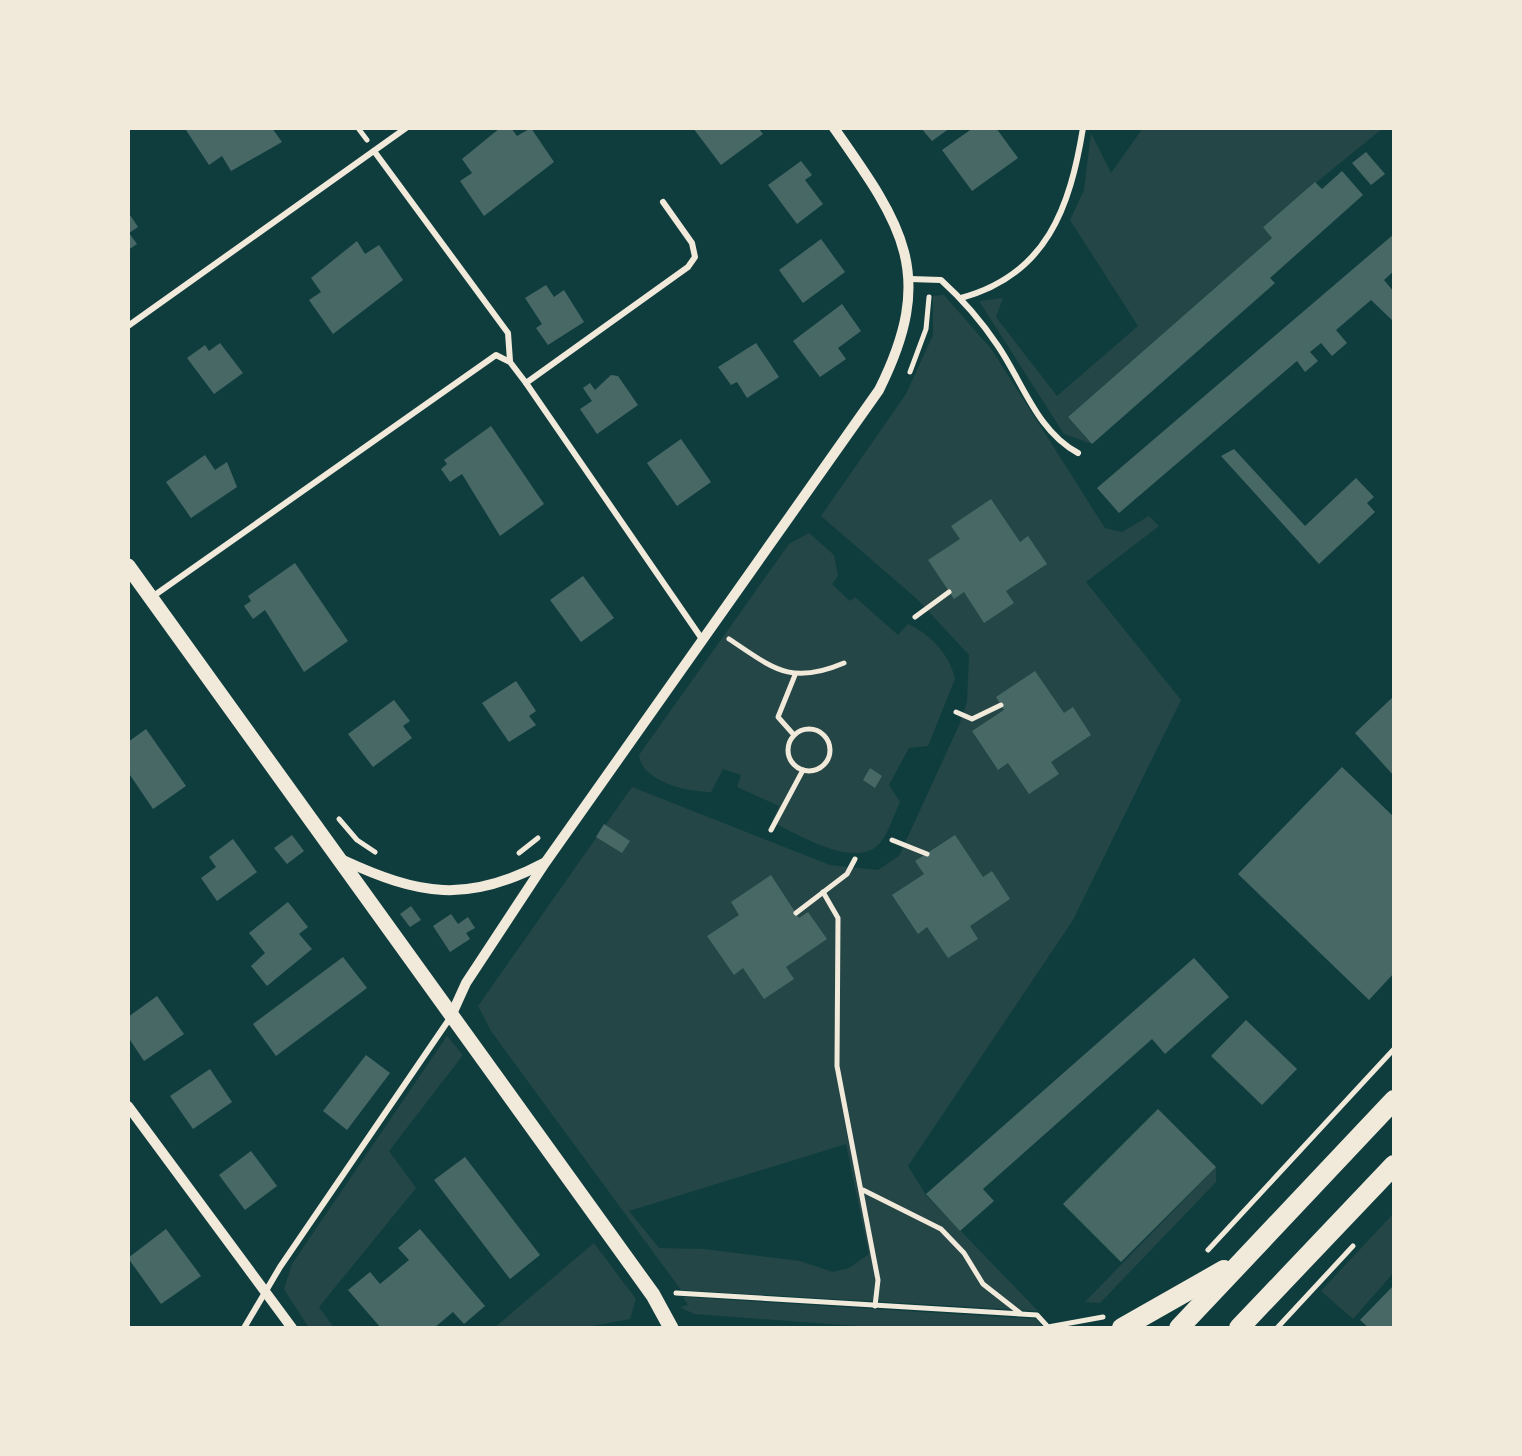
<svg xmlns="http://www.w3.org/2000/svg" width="1522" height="1456" font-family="'PT Sans',sans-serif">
<rect width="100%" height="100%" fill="#0f3d3e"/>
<g fill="#244646" fill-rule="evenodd">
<polygon points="1143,128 1383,128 1263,226 1272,238 1068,417 1092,444 1064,434 979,301 1003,298 996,317 1057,396 1138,326 1070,220 1084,190 1091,133 1111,173"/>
<path d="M944,295L992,350L1105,528L1122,532L1149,516L1159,526L1086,582L1181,700L1073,920L908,1166L926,1195L1038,1311L681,1290L491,1031L478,1006L632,787L830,865L878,870L899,856L960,723L967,702L969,655L917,599L821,516L906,394L933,335V296ZM846,1144L869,1254L849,1268L833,1272L800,1261L704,1249L659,1248L629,1211Z"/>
<path d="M809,533L834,555L838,576L832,584L850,601L855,597L898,635L908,624C930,634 950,655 955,679L928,746L909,748L889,785L900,802C894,814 888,836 878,845C853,869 796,833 772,822L779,806L737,787L741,775L723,769L711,792C688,792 642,782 639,755L789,544Z"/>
<polygon points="447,1036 463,1055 389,1151 416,1188 319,1307 334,1328 309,1328 284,1289 292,1264"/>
<polygon points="1216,1167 1216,1182 1100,1303 1085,1302"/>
<polygon points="1392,1215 1394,1272 1353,1319 1321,1291"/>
<polygon points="594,1243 636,1299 630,1319 581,1328 494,1328"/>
<polygon points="683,1297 1036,1319 1044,1328 885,1328 694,1314 680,1307 688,1305"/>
</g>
<g fill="#486865">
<polygon points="190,128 272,128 282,142 231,171 222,156 209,165 186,130"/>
<polygon points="500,128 511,128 517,136 531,128 554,162 484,216 460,181 472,173 462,159"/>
<polygon points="693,128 758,128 763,134 721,165"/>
<polygon points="921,128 950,128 932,141"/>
<polygon points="973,128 996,128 1018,158 972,191 942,150"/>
<polygon points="1366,152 1385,174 1371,185 1352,163"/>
<polygon points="801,161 812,175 805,180 823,204 797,224 768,185"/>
<polygon points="1342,171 1363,195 1270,278 1275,283 1092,444 1068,417 1272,238 1263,227 1315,182 1322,189"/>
<polygon points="128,212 138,227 129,233 137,244 128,250"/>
<polygon points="1394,234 1394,271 1384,280 1394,292 1394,322 1371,300 1336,330 1347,343 1332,356 1321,343 1310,352 1318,361 1305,372 1297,361 1119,513 1097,488"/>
<polygon points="821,239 845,272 803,303 779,270"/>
<polygon points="357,241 365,254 379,245 403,280 333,334 309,300 321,292 311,278"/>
<polygon points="546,285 554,297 564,290 584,322 548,345 536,328 542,324 525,298"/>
<polygon points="842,304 861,331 838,348 846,359 820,377 793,341"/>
<polygon points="220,343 243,373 214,394 187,358 205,345 209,351"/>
<polygon points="756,343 779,377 747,398 737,382 731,385 718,367"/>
<polygon points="611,375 618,376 638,405 597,434 580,409 592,401 583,388 590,383 595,390"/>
<polygon points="491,426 544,504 500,536 462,474 450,482 441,469 447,464 444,460"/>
<polygon points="681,439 711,482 677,506 647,463"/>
<polygon points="1234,449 1305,526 1356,478 1374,497 1367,503 1375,512 1319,564 1221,456"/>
<polygon points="205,455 215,470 227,462 237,487 191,518 166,482"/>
<polygon points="991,499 1020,542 1028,536 1047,564 1006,591 1014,603 984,623 964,592 954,599 928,560 960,539 951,526"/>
<polygon points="295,563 348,641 304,672 265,610 253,619 244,606 251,601 248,596"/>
<polygon points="583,576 614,618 581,642 550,600"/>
<polygon points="1035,671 1064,713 1073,707 1091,735 1051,762 1059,774 1029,794 1008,763 998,770 972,731 1004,710 996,697"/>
<polygon points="516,681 536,711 529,716 536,725 509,742 482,703"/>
<polygon points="1394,696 1394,776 1355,733"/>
<polygon points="394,700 410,721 403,726 412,738 373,767 348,734"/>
<polygon points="146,729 186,786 153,809 128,772 128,742"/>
<polygon points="1342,767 1394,817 1394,973 1369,1000 1238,874"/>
<polygon points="870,768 882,776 875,788 863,780"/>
<polygon points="604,824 630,841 622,853 596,837"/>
<polygon points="292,835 304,851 287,864 274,848"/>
<polygon points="955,835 983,877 992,871 1010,899 970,926 978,939 948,958 927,927 918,934 892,895 924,874 915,861"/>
<polygon points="233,839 257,872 217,901 201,878 216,867 209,857"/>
<polygon points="771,875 799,918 808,912 827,939 786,967 794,979 764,999 743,968 734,975 707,936 739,915 731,902"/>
<polygon points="288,902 308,927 299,934 312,949 267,986 251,966 265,953 249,933"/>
<polygon points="411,906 421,920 410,927 400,914"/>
<polygon points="451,914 458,924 468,917 475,928 466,933 470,939 450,952 433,926"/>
<polygon points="343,957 367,988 276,1056 253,1024"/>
<polygon points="1194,958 1229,997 1165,1054 1152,1039 983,1189 994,1201 960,1231 926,1194"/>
<polygon points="157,996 184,1034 144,1061 128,1037 128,1017"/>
<polygon points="1246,1020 1297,1069 1262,1105 1211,1056"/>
<polygon points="366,1055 390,1073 347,1130 323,1111"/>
<polygon points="210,1069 232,1102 193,1129 170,1096"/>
<polygon points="1158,1109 1216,1167 1121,1262 1063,1204"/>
<polygon points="251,1151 277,1186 245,1210 219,1175"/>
<polygon points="465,1157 540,1255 510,1279 434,1180"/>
<polygon points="166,1229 201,1276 161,1304 128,1258"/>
<polygon points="420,1229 485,1306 464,1324 453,1312 434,1328 381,1328 348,1290 370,1272 380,1284 409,1260 398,1248"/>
<polygon points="1394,1285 1394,1328 1369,1328 1360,1320"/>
</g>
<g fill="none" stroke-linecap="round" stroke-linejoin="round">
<g stroke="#f1e9da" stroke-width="5">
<polyline points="358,128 367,140"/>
<polyline points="910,372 926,329 929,297"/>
<polyline points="915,617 949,592"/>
<path d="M729,639C773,668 790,686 844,663"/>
<polyline points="956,712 972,719 1001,705"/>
<circle cx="809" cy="750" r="21"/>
<polyline points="794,735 778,717 795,675"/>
<polyline points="339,819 357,840 375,852"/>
<polyline points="771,830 803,770"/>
<polyline points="892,840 927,854"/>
<polyline points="519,853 538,838"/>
<polyline points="823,892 838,918 837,1066 878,1280 875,1306"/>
<polyline points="796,913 847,874 855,859"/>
<polyline points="863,1190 941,1229 964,1253 983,1284 1020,1313"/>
<polyline points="1208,1250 1394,1049"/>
<polyline points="676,1293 1037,1315 1048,1327 1103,1317"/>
<polyline points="1277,1328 1353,1246"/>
</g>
<g stroke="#f1e9da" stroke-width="6">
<polyline points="374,151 508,333 510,361"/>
<path d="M910,279L941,280C962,299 982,322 998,346C1023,383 1037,431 1078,453"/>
<path d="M961,298C1047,275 1070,207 1083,128"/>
<polyline points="128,326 406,128"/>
<polyline points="526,383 688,267 695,257 692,243 663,202"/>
<polyline points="152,597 496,355 510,362 526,383 702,639"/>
<polyline points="244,1328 280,1267 450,1018"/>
</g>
<g stroke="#f1e9da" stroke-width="10">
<path d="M343,860C419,895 467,904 544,863"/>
<path d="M451,1016L466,983L545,863L879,390C937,274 903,226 834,128"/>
<polyline points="128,1106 292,1328"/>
</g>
<polyline stroke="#f1e9da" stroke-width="15" points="128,566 653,1295 671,1328"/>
<g stroke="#f1e9da" stroke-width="20">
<polyline points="1122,1328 1224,1270"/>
<polyline points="1179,1328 1394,1100"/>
<polyline points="1239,1328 1394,1165"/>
</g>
</g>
<rect width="1522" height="1456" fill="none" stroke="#f1e9da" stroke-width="260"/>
</svg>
